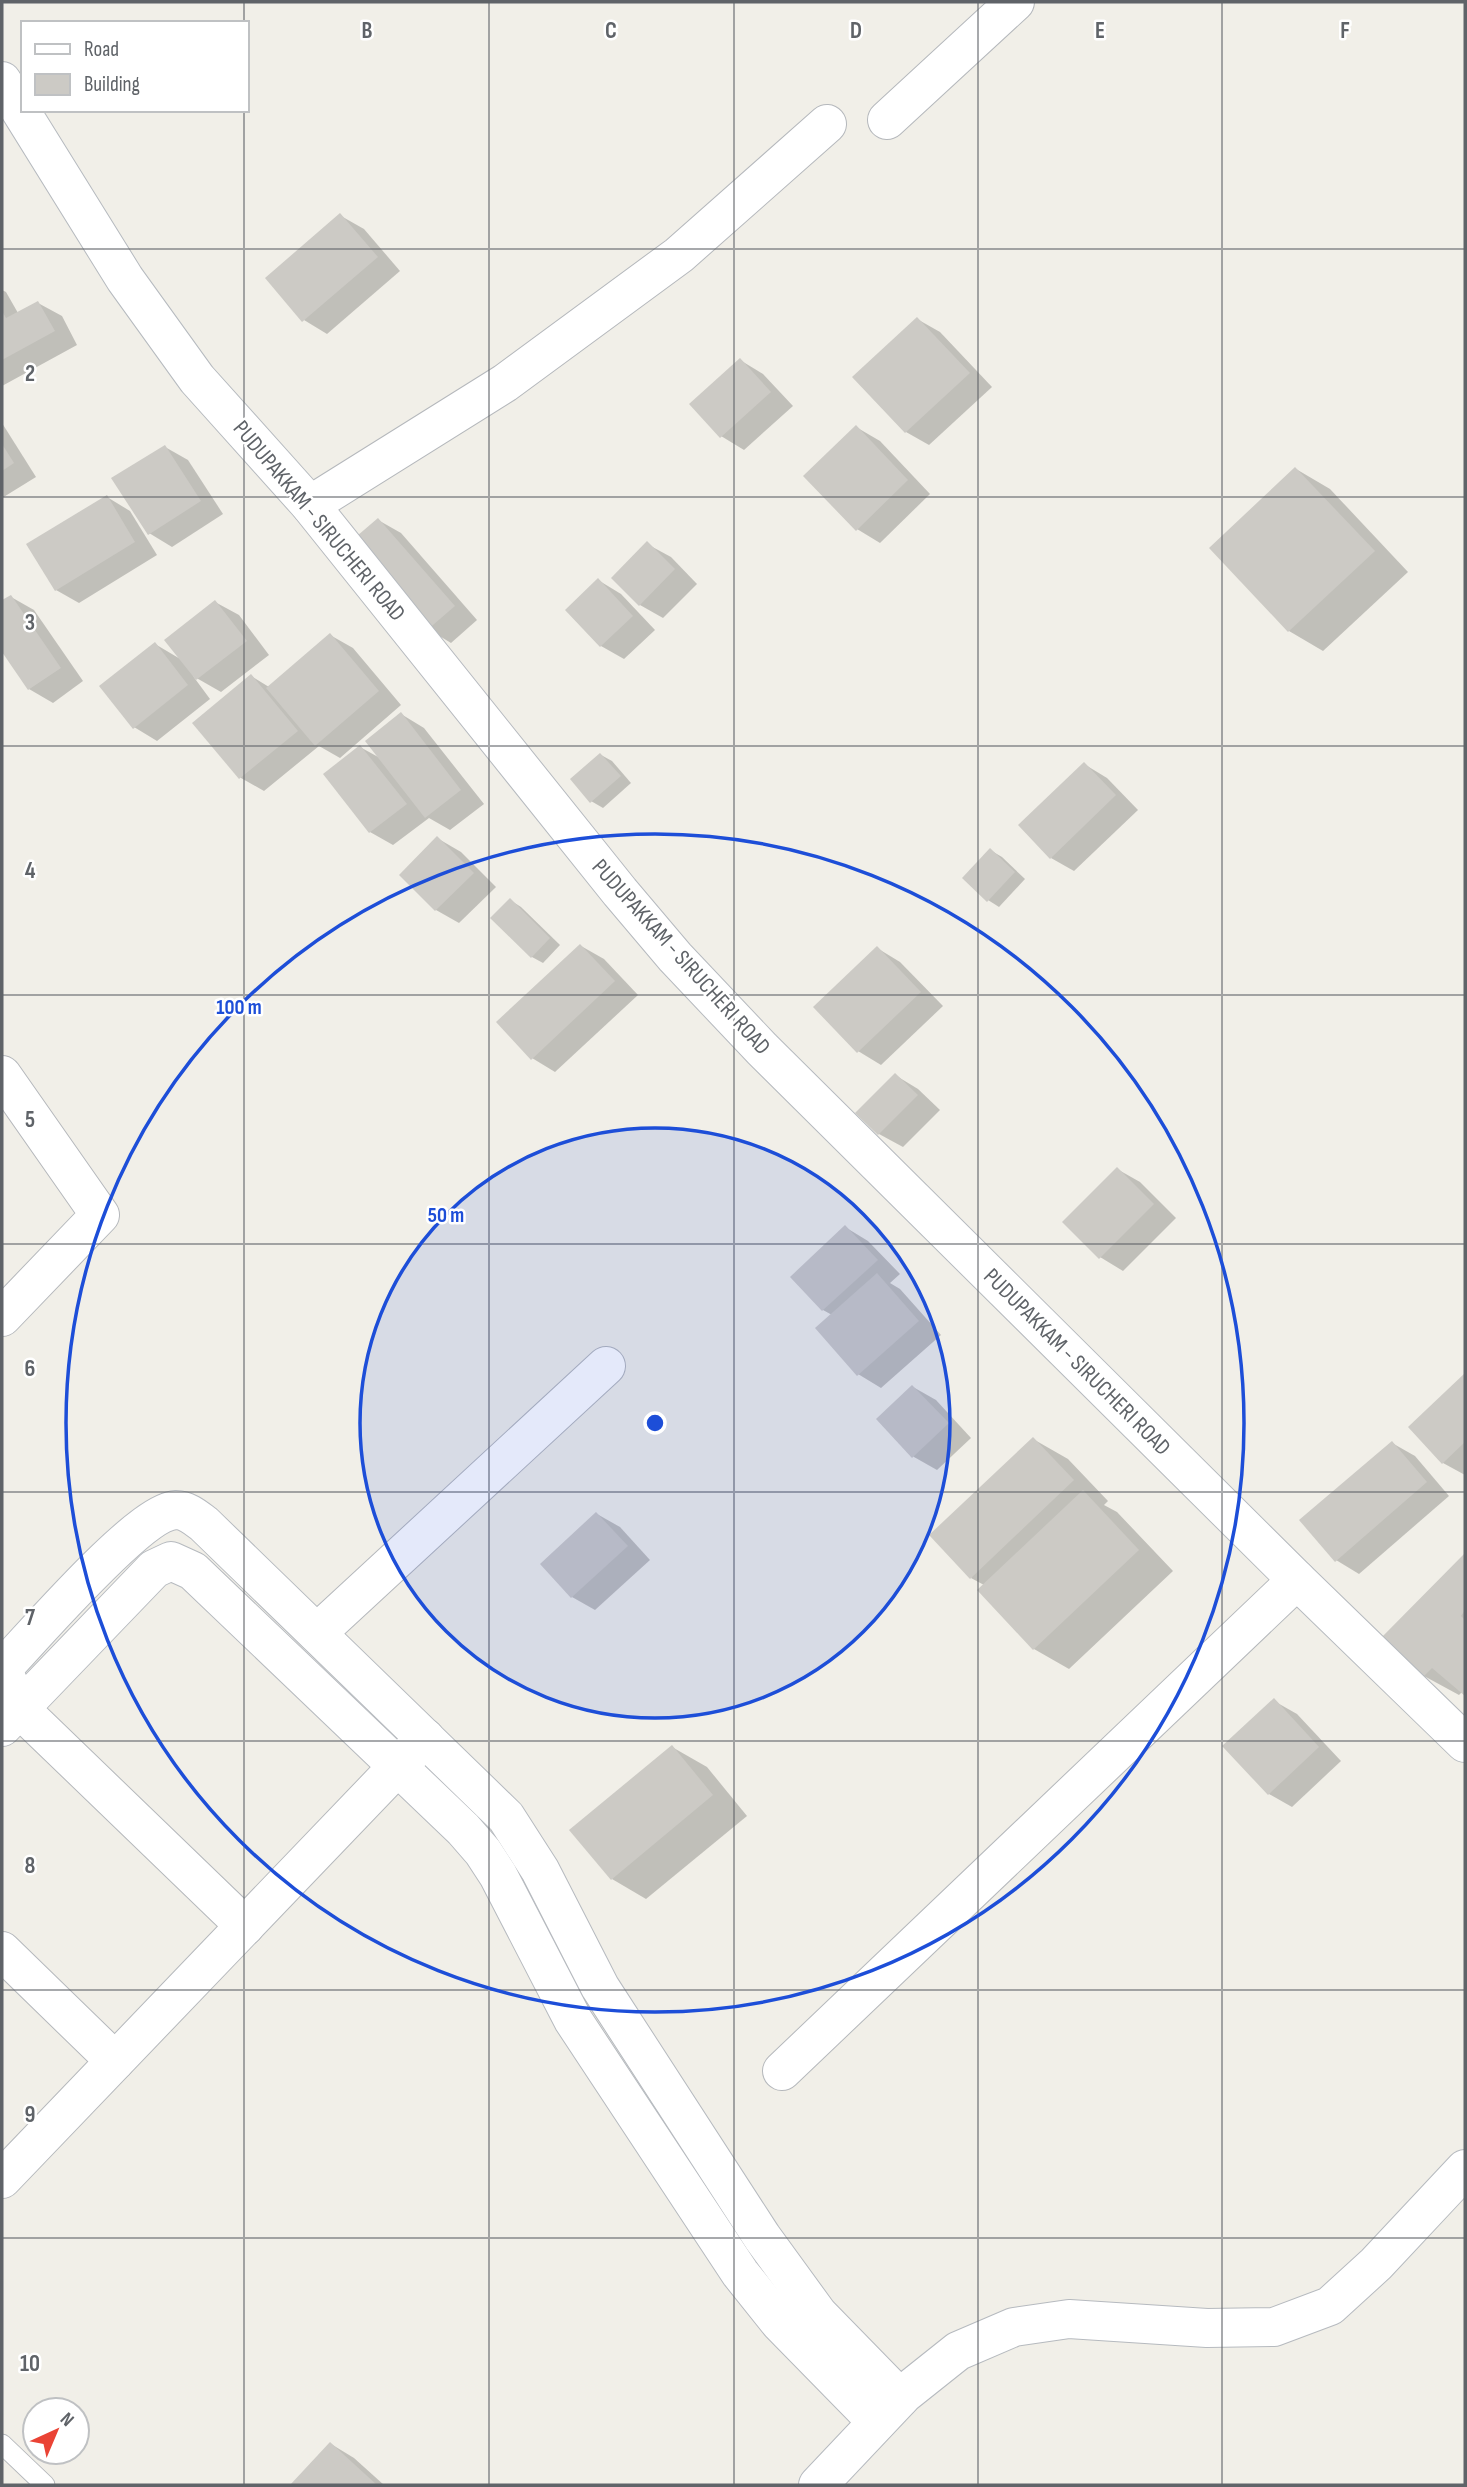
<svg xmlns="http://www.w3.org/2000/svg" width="1467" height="2487" font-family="'Sofia Sans Condensed',sans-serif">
<rect width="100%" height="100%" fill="#f1efe8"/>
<g fill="#0003">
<polygon points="341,216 364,229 400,271 327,334 304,320"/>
<polygon points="2,290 6,292 18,313 38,303 62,316 77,345 2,386"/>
<polygon points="917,319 940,332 992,387 929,445 906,432"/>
<polygon points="740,360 763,374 793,406 744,450 721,436"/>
<polygon points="2,423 36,477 2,498"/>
<polygon points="856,427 880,441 930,494 880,543 857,529"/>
<polygon points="165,447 188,460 223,514 172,547 149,533"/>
<polygon points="1296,469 1330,489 1408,572 1323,651 1289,631"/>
<polygon points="107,497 130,511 157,555 79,603 56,590"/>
<polygon points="378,520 401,533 477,620 451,643 428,629"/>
<polygon points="647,544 671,557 697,584 663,618 640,605"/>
<polygon points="598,580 621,594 655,630 624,659 601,646"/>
<polygon points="11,597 34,610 83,681 53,703 29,689 2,649 2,603"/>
<polygon points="215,602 239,615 269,655 221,692 193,676 210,699 157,741 134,727 155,644 182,660"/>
<polygon points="330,635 353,648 401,705 340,758 319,746 264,791 241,778 194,724 251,676 269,687"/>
<polygon points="401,714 424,728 484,804 450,830 429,818 393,845 370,832 360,747 380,758"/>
<polygon points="601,755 612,761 631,783 603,808 591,801"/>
<polygon points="1084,764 1107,778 1138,810 1074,871 1051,858"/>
<polygon points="437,838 461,852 496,887 459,923 436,910"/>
<polygon points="990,850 1002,857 1025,879 999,907 988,900"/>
<polygon points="510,900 521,907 560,945 543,963 532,957"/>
<polygon points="581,946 604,959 638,995 555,1072 532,1058"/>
<polygon points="877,948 900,962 943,1006 881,1065 858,1051"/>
<polygon points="895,1075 918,1089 940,1110 903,1147 879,1134 858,1113"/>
<polygon points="1117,1169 1140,1182 1176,1218 1123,1271 1100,1257"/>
<polygon points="845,1227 868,1241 900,1274 890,1283 900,1289 941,1335 881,1388 858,1374 832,1315 823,1310 792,1277"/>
<polygon points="1465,1375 1465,1475 1443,1463 1410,1427"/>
<polygon points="913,1387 936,1400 971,1438 937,1470 914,1457 878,1419"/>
<polygon points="1033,1439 1068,1459 1108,1501 1104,1505 1117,1512 1173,1571 1069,1669 1034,1649 984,1585 971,1578"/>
<polygon points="1392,1443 1415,1456 1449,1496 1359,1574 1336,1560"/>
<polygon points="597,1514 620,1527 650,1560 595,1610 572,1597"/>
<polygon points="1465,1555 1465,1694 1463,1691 1459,1695 1424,1676 1385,1637"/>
<polygon points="1274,1701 1297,1714 1341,1761 1292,1807 1269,1794"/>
<polygon points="672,1747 707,1767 747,1816 646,1899 612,1879"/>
<polygon points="331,2444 354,2458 384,2485 293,2485"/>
</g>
<g fill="#cccac5">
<polygon points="340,213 378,257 302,322 265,278"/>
<polygon points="38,301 55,331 2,360 2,311 6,318"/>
<polygon points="917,317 970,373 905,433 852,377"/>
<polygon points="740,358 771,392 720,438 689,404"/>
<polygon points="856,425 908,480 856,531 803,476"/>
<polygon points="2,444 14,463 2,471"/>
<polygon points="165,445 201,501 148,535 111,478"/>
<polygon points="1295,467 1375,551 1288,632 1209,548"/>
<polygon points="107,495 135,542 55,591 26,544"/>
<polygon points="378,518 455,606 426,631 350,542"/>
<polygon points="647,541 675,569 639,606 611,578"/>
<polygon points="598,578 633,616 600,647 565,610"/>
<polygon points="11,595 61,668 28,690 2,652 2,600"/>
<polygon points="215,600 247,641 196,680 164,640"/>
<polygon points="330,633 379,691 315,746 266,688"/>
<polygon points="155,642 188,685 133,729 99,686"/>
<polygon points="251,674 298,731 239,779 192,723"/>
<polygon points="401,712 461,790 425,818 365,741"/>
<polygon points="360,745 407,804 369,833 323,774"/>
<polygon points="600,753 621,776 590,803 570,779"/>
<polygon points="1084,762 1116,795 1050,859 1018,825"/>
<polygon points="437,836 474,873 435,911 399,875"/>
<polygon points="990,848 1015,872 987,902 962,878"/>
<polygon points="510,898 550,938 531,958 490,918"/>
<polygon points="580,944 615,981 531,1060 496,1022"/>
<polygon points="877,946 921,992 857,1053 813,1007"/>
<polygon points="895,1073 918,1095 878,1135 855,1113"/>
<polygon points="1117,1167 1154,1204 1099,1259 1062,1222"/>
<polygon points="845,1225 878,1260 822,1311 790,1277"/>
<polygon points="877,1273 919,1321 857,1376 815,1328"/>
<polygon points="1465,1373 1465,1442 1442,1464 1408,1427"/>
<polygon points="912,1385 949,1423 912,1458 876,1419"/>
<polygon points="1033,1437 1074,1480 970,1579 929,1535"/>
<polygon points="1392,1441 1427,1482 1335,1562 1299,1520"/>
<polygon points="1083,1490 1139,1550 1033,1650 977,1590"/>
<polygon points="596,1512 628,1546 571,1598 540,1564"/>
<polygon points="1465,1553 1465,1610 1461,1616 1465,1620 1465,1696 1432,1668 1423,1677 1382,1637"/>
<polygon points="1274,1698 1319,1747 1268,1795 1222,1746"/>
<polygon points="672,1745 713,1795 611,1880 569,1830"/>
<polygon points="330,2442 377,2485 290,2485"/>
</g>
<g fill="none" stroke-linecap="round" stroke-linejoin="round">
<g stroke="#b5b8bc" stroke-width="21">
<polyline id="lane" points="2,2444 45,2485"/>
</g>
<g stroke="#b5b8bc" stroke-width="40">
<g id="street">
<polyline points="887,120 1015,2"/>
<polyline points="310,505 505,383 679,255 827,124"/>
<polyline points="2,1075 100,1215 2,1317"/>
<polyline points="317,1633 606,1366"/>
<polyline points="2,1668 20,1709 245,1926"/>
<polyline points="2,1951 115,2061"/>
<polyline points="782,2071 1297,1580"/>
<polyline points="2,2179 425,1738"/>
</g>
</g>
<g stroke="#b6babf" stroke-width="40">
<g id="secondary">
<polyline points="2,81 125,279 197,379 310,505 620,892 675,957 762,1049 1297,1580 1465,1743"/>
<path d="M2,1669C32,1638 139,1512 176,1510C187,1510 196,1518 204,1524L506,1817L540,1870L600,1987L762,2237L818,2314L900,2398"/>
<polyline points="2,1727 154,1569 171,1561 193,1571 463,1829 483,1852 498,1875 573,2020 740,2273 780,2323 877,2422"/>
<polyline points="818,2485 904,2394 958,2351 1014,2327 1069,2319 1207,2328 1274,2327 1330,2306 1376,2264 1465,2169"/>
</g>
</g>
<use href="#lane" stroke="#fff" stroke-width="19"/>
<use href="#street" stroke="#fff" stroke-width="38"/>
<use href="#secondary" stroke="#fff" stroke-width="38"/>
</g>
<path fill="none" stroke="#5f6368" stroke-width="2" stroke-opacity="0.55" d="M244,2V23M489,2V2485M734,2V2485M978,2V2485M1222,2V2485M244,110V2485M2,249H1465M2,497H1465M2,746H1465M2,995H1465M2,1244H1465M2,1492H1465M2,1741H1465M2,1990H1465M2,2238H1465"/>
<circle cx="655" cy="1423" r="295" fill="#1d4ed8" fill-opacity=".12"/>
<g fill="none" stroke="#1d4ed8" stroke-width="3.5">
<circle cx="655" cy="1423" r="295"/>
<circle cx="655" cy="1423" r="589"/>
</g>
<g text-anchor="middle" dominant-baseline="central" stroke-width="5" stroke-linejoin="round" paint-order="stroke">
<g font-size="23" fill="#5f6368" stroke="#fff">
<text transform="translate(319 521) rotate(50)">PUDUPAKKAM - SIRUCHERI ROAD</text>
<text transform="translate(681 957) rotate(48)">PUDUPAKKAM - SIRUCHERI ROAD</text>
<text transform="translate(1077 1362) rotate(45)">PUDUPAKKAM - SIRUCHERI ROAD</text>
</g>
</g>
<g font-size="23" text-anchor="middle" font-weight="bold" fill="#5f6368" stroke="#fff" stroke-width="5" stroke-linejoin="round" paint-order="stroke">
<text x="367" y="38">B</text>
<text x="611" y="38">C</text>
<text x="856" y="38">D</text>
<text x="1100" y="38">E</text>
<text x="1345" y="38">F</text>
<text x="30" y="381">2</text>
<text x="30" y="630">3</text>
<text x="30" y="878">4</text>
<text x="30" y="1127">5</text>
<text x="30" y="1376">6</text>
<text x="30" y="1625">7</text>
<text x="30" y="1873">8</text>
<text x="30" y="2122">9</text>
<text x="30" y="2371">10</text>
</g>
<circle cx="655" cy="1423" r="10" fill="#1d4ed8" stroke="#fff" stroke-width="3.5"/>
<g font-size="21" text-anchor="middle" font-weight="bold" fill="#1d4ed8" stroke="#fff" stroke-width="5" stroke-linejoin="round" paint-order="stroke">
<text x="239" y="1014">100 m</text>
<text x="446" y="1222">50 m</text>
</g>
<rect width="1467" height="2487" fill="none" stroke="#5f6368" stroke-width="7"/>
<rect x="21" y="21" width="228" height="91" fill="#ffffff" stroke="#bfc1c3" stroke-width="2"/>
<rect x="35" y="44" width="35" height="10" fill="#ffffff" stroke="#bfc1c3" stroke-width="2"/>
<text x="84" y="56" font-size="21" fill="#5f6368">Road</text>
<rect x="35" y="74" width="35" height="21" fill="#cccac5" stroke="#bfc1c3" stroke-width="2"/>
<text x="84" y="91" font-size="21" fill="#5f6368">Building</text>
<g transform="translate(56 2431) rotate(44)"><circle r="33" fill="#ffffff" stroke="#bfc1c3" stroke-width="2"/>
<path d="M0-5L12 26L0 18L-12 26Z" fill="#ea4335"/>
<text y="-10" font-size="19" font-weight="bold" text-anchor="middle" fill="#5f6368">N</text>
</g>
</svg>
